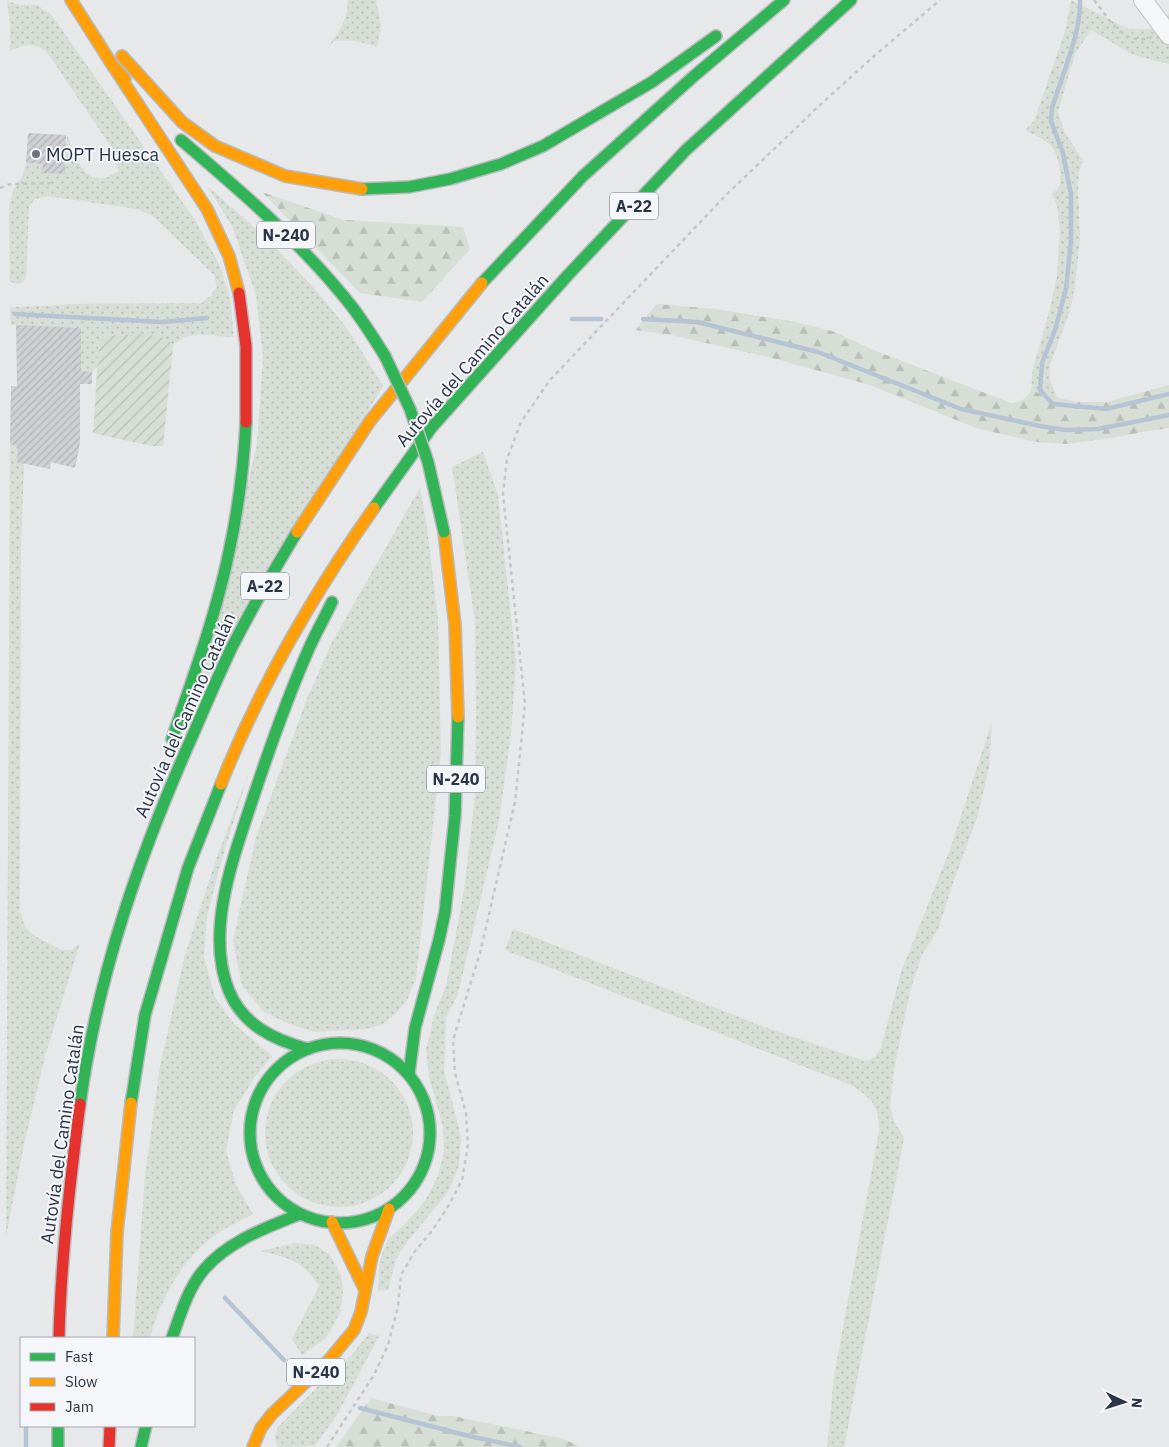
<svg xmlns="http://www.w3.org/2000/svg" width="1169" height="1447" font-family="'IBM Plex Sans',sans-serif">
<defs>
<pattern id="grass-dots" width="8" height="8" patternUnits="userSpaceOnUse" patternTransform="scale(1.25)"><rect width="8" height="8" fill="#d6ded6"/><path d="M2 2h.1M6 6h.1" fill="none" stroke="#b8bfb9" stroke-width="1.8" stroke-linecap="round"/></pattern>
<pattern id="forest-firs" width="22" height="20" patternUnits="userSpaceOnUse" patternTransform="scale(1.25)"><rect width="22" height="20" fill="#d6ded6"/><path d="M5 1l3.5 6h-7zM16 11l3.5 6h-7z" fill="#b8bfb9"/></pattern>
<pattern id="garden-furrows" width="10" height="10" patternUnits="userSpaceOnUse" patternTransform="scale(1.25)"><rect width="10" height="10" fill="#d6ded6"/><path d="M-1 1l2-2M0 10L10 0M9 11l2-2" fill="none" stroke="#b8bfb9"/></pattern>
<pattern id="building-hatch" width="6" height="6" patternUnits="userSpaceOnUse" patternTransform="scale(1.25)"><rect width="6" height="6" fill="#ced0d3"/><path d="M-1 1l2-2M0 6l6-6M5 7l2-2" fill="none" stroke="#b1b3b6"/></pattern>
</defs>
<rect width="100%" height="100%" fill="#e6e8ea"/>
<g fill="url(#grass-dots)">
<path d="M347,0H376L381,26L377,47C362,41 350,40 334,41L327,49C337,33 350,19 347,0Z"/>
<path d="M1071,0L1128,29H1149L1169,14V64L1133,55L1091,30L1075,54L1058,112L1065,133L1083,160L1079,172L1078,185L1080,239L1075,286L1070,311L1050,365V380L1057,398L1031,391L1033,368L1050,309L1057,276L1060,231L1057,205L1052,194C1053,193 1057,190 1058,189C1064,181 1058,154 1052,147C1046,139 1034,135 1025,130L1034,121L1065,31Z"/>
<path d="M7,1L20,5H37L51,14L195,220L220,266L230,299L234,337C213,337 189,328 173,346L169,340H99L97,367L92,372L81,371V328L11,325L10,307L46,306L69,304L202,303L212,294L217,287L214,275L153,216L137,209L47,196L35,199L29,207L26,279L19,284L10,282L9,206L14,189L23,175L26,163L43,164V173L64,174L65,164L57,145L66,146L67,135C76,158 86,194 118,171L117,156L47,52C31,42 26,44 10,51V25Z"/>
<path d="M208,187C259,230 308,277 348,330C360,348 371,367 383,386L199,691L257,444L263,356L256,295L232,226Z"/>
<polygon points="10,444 18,447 17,461 24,463 21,548 20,911 25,927 33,935 61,950 72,950 80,943 46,1053 25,1140 6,1236"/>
<polygon points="483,452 498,495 516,662 511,734 499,821 458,994 446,1018 444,1070 461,1137 459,1166 448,1192 407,1242 396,1259 388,1290 378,1291 380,1259 389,1238 404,1225 425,1201 438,1176 444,1152 443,1127 429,1076 426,1050 434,1016 446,986 464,890 475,797 476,713 475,621 452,467"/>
<polygon points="420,488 427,527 438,620 441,753 416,979 407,1000 396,1013 384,1024 366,1029 315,1032 289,1024 264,1012 242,986 233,940 256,837 308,696 332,642"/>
<path d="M992,722L989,767L978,815L954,880L938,930L922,955L910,991L894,1069L890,1107L894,1121L904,1138L844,1447H827L834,1376L879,1131C879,1104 873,1100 851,1085L505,950L513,929L770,1029L865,1061L875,1057L881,1048L901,972L951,847Z"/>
<path d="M249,772L222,859L207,916L204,957L215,997L234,1024L272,1056L255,1077L234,1110L226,1150L236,1185L253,1214C236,1223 217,1232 203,1245C177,1268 159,1304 150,1338H133L145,1176L160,1066L185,955L217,857Z"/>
<circle cx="339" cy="1133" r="74"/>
<path d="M295,1243L315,1245L329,1254L341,1275L343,1291L340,1313L332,1328L326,1338L302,1355L292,1339L319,1286C302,1260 289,1258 260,1251Z"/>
<path d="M369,1333L379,1336L337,1415L315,1446L279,1447C273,1442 275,1434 278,1427L332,1372L351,1356Z"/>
</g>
<g fill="url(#forest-firs)">
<polygon points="262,192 344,220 463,227 470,249 422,302 360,293"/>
<path d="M657,304L716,309L795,322L832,331L876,351L1011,403C1021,402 1025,400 1031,391L1076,402H1107L1169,385V428L1142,432L1118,437L1067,444L1036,442L976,428L870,385L772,358L671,335L635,330Z"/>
<polygon points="371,1398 438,1416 453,1416 564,1439 580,1447 336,1447"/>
</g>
<polygon fill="url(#garden-furrows)" points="137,334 157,336 169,340 173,346 163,446 151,446 93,433 99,340 109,336"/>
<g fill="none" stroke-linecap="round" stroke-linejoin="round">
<g stroke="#b4c4d5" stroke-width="4.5">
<path d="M1080,0C1082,30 1061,78 1052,108L1051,121L1063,153L1071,195V241L1066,289L1055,330L1042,363L1040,390L1053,404L1106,409L1169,394"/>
<polyline points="15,314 162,322 207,318"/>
<polyline points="572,319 601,319"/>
<polyline points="643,319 697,322 818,352 961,409 1040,426 1066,430 1098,429 1169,415"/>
<polyline points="225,1298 284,1360"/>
<polyline points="360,1408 473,1437 520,1447"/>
<polyline points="26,1447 26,1426"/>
</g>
</g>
<g fill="url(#building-hatch)">
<polygon points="28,133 66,135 65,174 42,173 43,164 26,163"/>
<polygon points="16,325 81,328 81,371 92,372 92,384 80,384 80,443 75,468 51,462 50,469 17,462 18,447 10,444 11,386 17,386"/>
</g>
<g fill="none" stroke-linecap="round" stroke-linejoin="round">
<g stroke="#c4c6c8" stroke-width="20">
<polyline id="street" points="1143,0 1169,35"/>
</g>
<g stroke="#b8bbbf" stroke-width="14">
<g id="fast">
<path d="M181,140C242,192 304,245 353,308C365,324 375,340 385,356"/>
<polyline points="362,189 409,187 450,179 501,164 543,146 652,82 716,36"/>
<polyline points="482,283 583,176 694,76 784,0"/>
<polyline points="374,508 432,427 568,275 686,150 851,0"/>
<path d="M172,739C194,674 218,610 231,542C239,503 244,462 246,422"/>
<circle cx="340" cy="1133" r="90"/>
<path d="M308,1049C274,1040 243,1025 229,991C204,930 235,854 254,795C270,747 287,699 307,653C314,636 324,619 332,602"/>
<polyline points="409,1074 415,1028 439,940 445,912 455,816 458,717"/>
<polyline points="131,1103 145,1015 188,868 221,784"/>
<path d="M80,1104C98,972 141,851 195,730C207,702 219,674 232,647C252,608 274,570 297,532"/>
<path d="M172,1338C180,1316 187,1291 202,1272C226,1242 265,1228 300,1214"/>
<polyline points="58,1426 58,1447"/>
<polyline points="141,1447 146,1426"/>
</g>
</g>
<g stroke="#b8bbbf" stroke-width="14">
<g id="slow">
<polyline points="71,0 113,66 125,79"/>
<polyline points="122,56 182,122 215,146 285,176 362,189"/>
<polyline points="113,66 207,209 229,256 239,293"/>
<polyline points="297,532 370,421 482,283"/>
<polyline points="444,532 455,625 458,717"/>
<path d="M221,784C260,686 314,593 374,508"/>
<polyline points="332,1222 364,1288"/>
<polyline points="113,1338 117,1232 131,1103"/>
<polyline points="253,1447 261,1428 272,1414 329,1360 354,1330 361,1312 372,1256 389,1209"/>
</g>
</g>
<g stroke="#b8bbbf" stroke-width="14">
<g id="jam">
<polyline points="239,293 246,346 246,422"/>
<path d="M59,1338C61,1260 70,1182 80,1104"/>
<polyline points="109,1447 110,1426"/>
</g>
</g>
<g stroke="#c5c6ca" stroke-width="2.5" stroke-dasharray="4 4" stroke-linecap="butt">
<path d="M1094,0C1110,20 1123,47 1152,37"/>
<polyline points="0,188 10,184 54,183"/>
<polyline points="327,1447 374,1375 388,1345 398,1307 401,1275 415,1251 432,1231 449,1205 462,1180 468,1145 466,1113 455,1073 453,1040 480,953 515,802 525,704 503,494 507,459 521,422 550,380 727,194 820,105 873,57 940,0"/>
</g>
<use href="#street" stroke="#f5f6f7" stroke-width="18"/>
<use href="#fast" stroke="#30b455" stroke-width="11"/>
<use href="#slow" stroke="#ff9f0a" stroke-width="11"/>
<use href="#jam" stroke="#e5322d" stroke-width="11"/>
<g stroke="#b8bbbf" stroke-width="14" stroke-linecap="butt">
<polyline id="fast-bridge" points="385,356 410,409 428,462 444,532"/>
</g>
<use href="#fast-bridge" stroke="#30b455" stroke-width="11"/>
</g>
<circle fill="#6c737f" stroke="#f4f6f9" stroke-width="2" cx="36" cy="154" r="5"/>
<g text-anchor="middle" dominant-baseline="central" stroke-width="4" stroke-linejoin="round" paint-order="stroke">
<g fill="#f4f6f9" stroke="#676e7b" stroke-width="1">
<rect x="610" y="192.5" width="48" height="27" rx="4"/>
<rect x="257" y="221.5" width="58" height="27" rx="4"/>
<rect x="241" y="572.5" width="48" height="27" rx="4"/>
<rect x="427" y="765.5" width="58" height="27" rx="4"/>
<rect x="287" y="1358.5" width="58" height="27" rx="4"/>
</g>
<g font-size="16" font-weight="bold" fill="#2b3445">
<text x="634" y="206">A-22</text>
<text x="286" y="235">N-240</text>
<text x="265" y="586">A-22</text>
<text x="456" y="779">N-240</text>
<text x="316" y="1372">N-240</text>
</g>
<g font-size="18" fill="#2b3445" stroke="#f4f6f9" text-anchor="start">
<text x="46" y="154">MOPT Huesca</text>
</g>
<g font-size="18" fill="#2b3445" stroke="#f4f6f9">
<text transform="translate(472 360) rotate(-49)">Autovía del Camino Catalán</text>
<text transform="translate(185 715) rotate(-66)">Autovía del Camino Catalán</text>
<text transform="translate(62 1134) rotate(-82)">Autovía del Camino Catalán</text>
</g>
</g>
<rect x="20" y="1337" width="175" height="90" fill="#f4f6f9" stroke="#a4a8b1"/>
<rect x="30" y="1353" width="25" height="8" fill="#30b455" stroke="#a4a8b1"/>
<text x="65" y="1362" font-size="15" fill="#2b3445">Fast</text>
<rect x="30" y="1378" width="25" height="8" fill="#ff9f0a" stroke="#a4a8b1"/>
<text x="65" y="1387" font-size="15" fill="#2b3445">Slow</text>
<rect x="30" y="1403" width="25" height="8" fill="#e5322d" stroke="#a4a8b1"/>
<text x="65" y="1412" font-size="15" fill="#2b3445">Jam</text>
<g transform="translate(1124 1402) rotate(94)" stroke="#f4f6f9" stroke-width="4" paint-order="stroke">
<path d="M0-4L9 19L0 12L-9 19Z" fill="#2b3445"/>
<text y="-8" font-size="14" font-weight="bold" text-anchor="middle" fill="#2b3445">N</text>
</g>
</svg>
